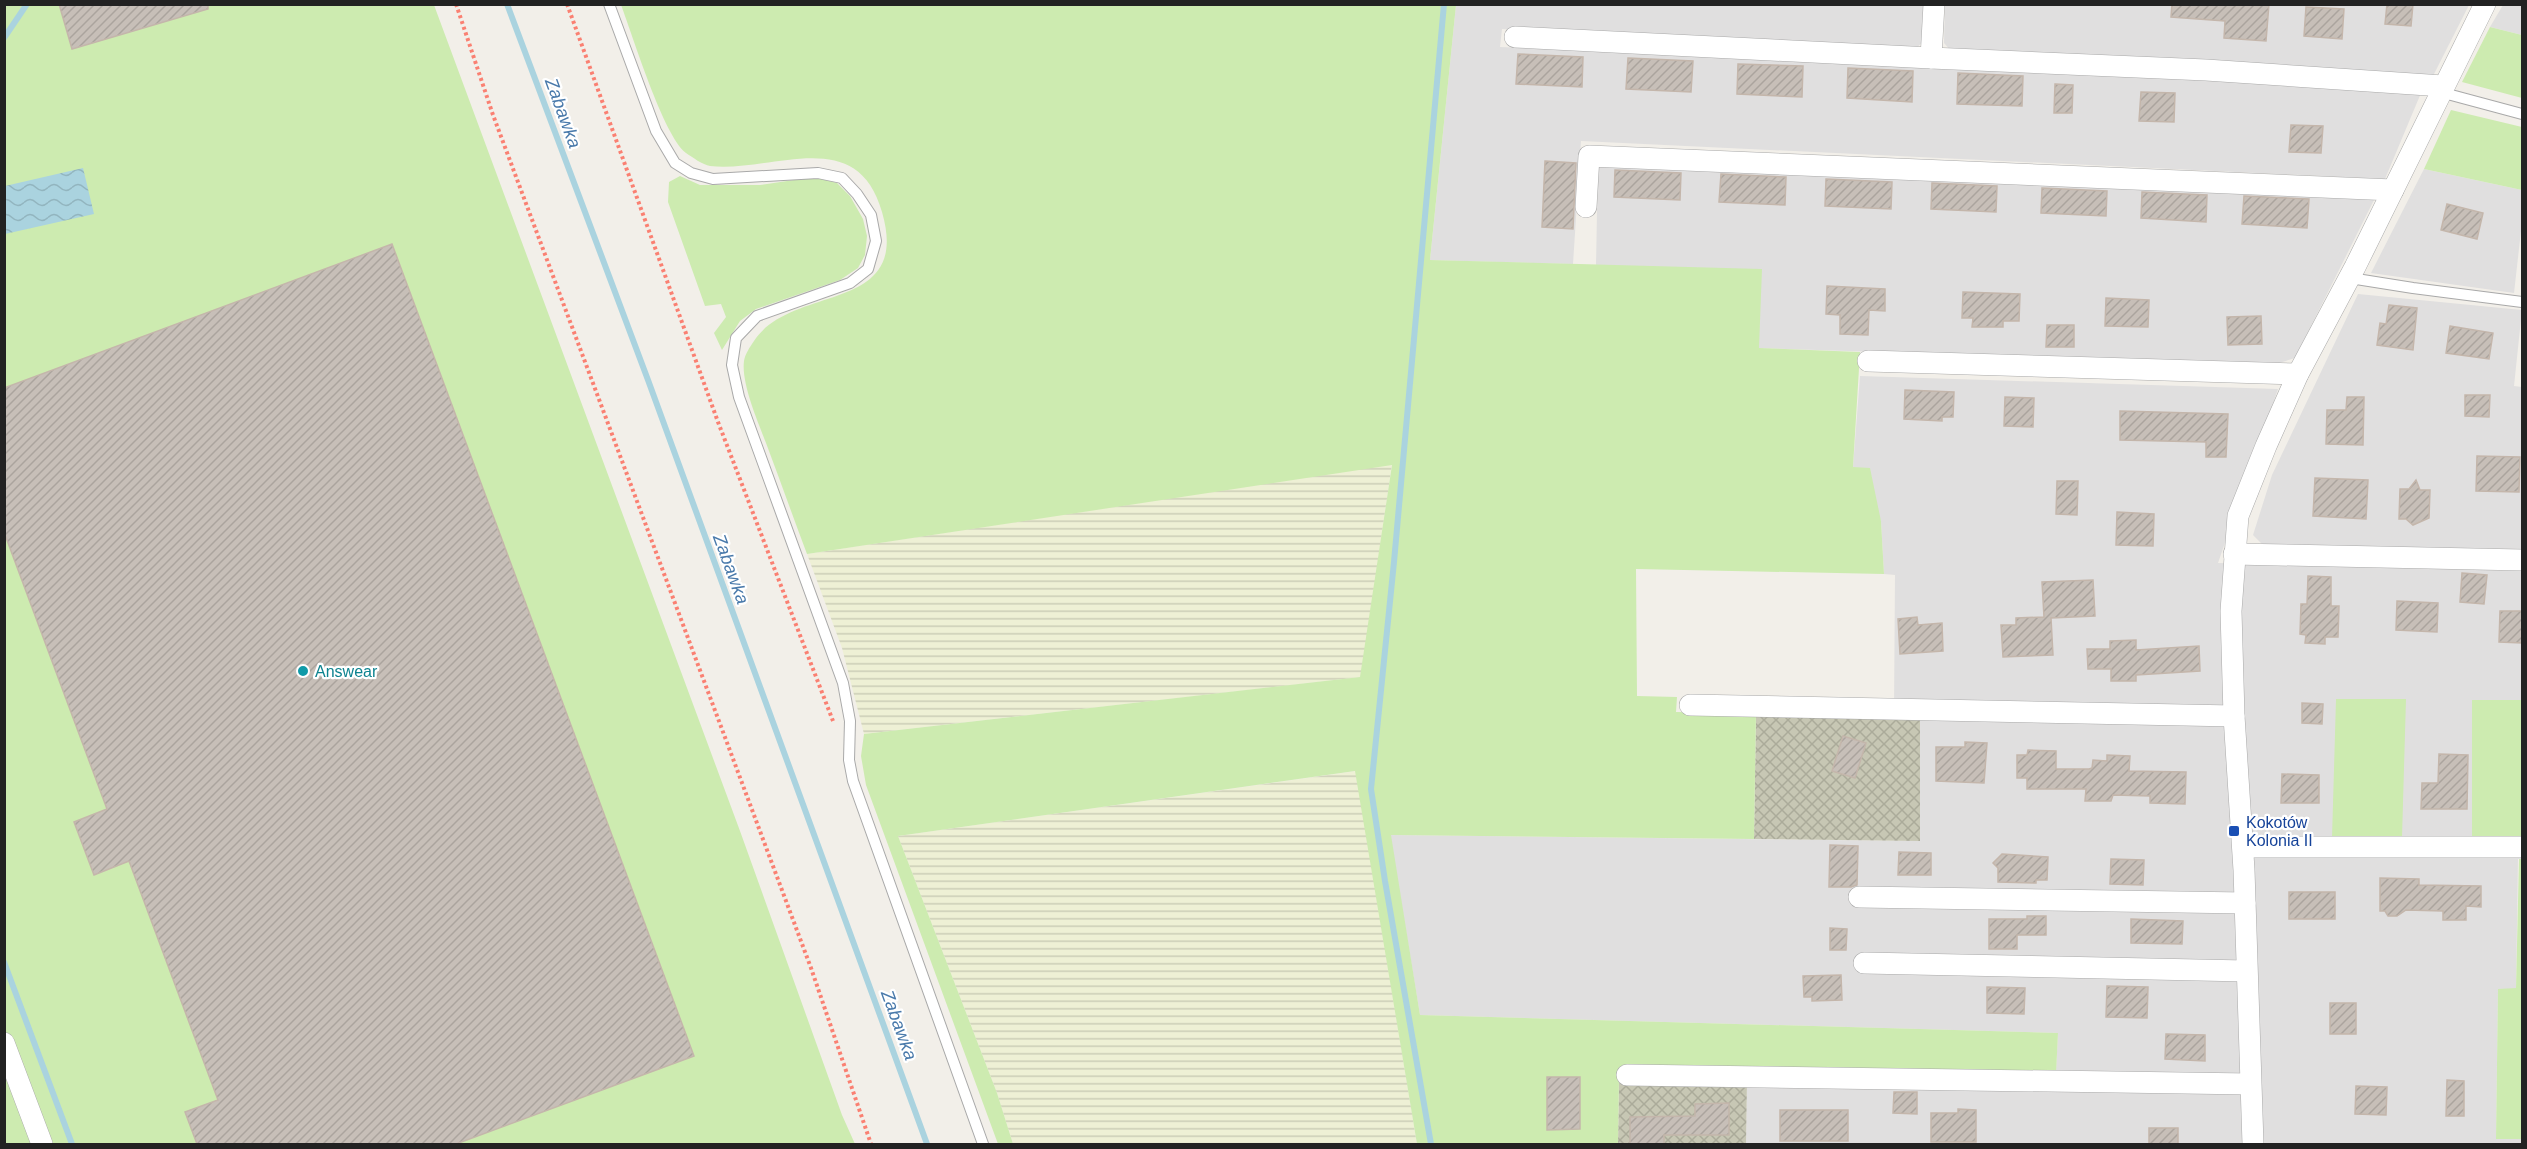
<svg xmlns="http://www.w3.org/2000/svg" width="2527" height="1149" font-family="Helvetica,sans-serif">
<defs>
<pattern id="construction-cross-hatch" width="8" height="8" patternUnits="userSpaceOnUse" patternTransform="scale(1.5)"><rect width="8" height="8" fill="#c7c7b4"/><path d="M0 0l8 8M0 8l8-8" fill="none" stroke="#abab9a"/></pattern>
<pattern id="farmland-rules" width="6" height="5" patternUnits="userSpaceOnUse" patternTransform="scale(1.5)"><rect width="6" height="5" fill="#eef0d5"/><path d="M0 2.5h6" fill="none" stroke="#ccceb7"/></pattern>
<pattern id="water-waves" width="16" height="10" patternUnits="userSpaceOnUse" patternTransform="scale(1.5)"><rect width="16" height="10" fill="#aad3df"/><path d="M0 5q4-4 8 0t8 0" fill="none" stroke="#92b5bf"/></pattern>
<pattern id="building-hatch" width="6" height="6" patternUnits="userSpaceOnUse" patternTransform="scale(1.5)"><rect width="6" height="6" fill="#c7bfb8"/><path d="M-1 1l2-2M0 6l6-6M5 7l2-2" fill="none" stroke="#aba49e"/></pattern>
</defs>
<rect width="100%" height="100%" fill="#f2efe9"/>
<g fill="#e0dfdf">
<polygon points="1456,5 1926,5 1924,41 1914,50 1502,29 1500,47 2057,71 2421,93 2385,179 1581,141 1573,264 1430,260"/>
<polygon points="1945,5 2469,5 2433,76 1951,51 1944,43"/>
<polygon points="2503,5 2522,5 2522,35 2490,27"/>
<polygon points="1598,160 2376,196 2295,358 2273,365 1759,348 1596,266"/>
<polygon points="2424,169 2522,190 2522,222 2514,293 2371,273"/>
<polygon points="2358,294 2522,310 2514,386 2522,387 2522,549 2265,547 2253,535 2272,475"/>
<polygon points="1860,376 2278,389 2218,563 2522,571 2522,700 2472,700 2472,839 2522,839 2522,859 2518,859 2516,989 2498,989 2496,1138 2522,1139 2522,1144 1746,1144 1747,1080 2055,1089 2058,1033 1420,1015 1390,835 1919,841 1894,710 1895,575 1884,574 1881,521 1853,467"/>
</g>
<g fill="url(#construction-cross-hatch)">
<polygon points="1756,713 1920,717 1920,841 1754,839"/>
<polygon points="1619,1078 1747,1080 1746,1144 1618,1144"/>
</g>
<g fill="url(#farmland-rules)">
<polygon points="1392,464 1361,677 864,734 842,648 807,554"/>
<polygon points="1356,771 1417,1144 1013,1144 997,1093 898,836"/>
</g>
<g fill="#cdebb0">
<polygon points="5,5 434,5 740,831 842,1115 855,1144 5,1144"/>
<path d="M621,5H1456L1430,260L1762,269L1759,348L1860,352L1853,467L1870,468L1881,521L1884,574L1636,569L1637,696L1677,697L1676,712L1756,713L1754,839L1391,835L1420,1015L2058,1033L2056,1074L1619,1078L1618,1144H1417L1355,771L898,836L997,1093L1013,1144H998L866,785L861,756L864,734L1360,677L1392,465L807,554C793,517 780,480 766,443C758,422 741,383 744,361C745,354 750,347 754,341C792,283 912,315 882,212C857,123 772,173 710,166C703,165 692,157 686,153C663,135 633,36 621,5Z"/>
<polygon points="2490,27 2522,35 2522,98 2462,82"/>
<polygon points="2451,110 2522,127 2522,190 2424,169"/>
<polygon points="680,176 700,185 760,185 814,177 837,183 850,196 863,219 867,236 865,255 858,268 840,280 756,309 740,321 722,350 714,333 726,317 721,304 705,306 668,202 669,182"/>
<polygon points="2336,699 2406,699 2402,838 2332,838"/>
<rect x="2472" y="700" width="50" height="139"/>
<polygon points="2519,859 2522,859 2522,1139 2496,1139 2498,989 2516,988"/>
</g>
<polygon fill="url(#water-waves)" points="83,168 94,214 5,234 5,186"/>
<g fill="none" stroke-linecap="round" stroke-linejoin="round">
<g stroke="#aad3df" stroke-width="6">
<polyline points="507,4 648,380 927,1144"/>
<polyline points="4,38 27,4"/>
<polyline points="4,962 72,1144"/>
<polyline points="1431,1144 1385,881 1371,789 1394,562 1444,4"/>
</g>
</g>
<g fill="url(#building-hatch)" stroke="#c4b6ab" stroke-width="1.5">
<polygon points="59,4 208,4 208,9 72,49"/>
<polygon points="2172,4 2269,4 2266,41 2224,38 2225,21 2171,17"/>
<polygon points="2387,4 2413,4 2411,26 2385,24"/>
<polygon points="2306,7 2344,9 2342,39 2304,36"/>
<polygon points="1518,54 1583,57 1582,87 1516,84"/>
<polygon points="1628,58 1693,61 1691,92 1626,89"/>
<polygon points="1738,64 1803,66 1802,97 1737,94"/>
<polygon points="1848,68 1913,71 1912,102 1847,98"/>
<polygon points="1958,73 2023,76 2022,106 1957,104"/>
<polygon points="2055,84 2073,85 2072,113 2054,113"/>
<polygon points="2141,92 2175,93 2174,122 2139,121"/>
<polygon points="2291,125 2323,126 2321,153 2289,152"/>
<polygon points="1545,161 1576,163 1573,229 1542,227"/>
<polygon points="1615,170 1681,173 1680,200 1614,197"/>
<polygon points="1721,174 1786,177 1785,205 1719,202"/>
<polygon points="1826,179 1892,182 1891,209 1825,206"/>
<polygon points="1932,183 1997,186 1996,212 1931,209"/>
<polygon points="2042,188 2107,191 2106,216 2041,213"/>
<polygon points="2142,192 2207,195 2206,222 2141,218"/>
<polygon points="2244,196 2309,199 2307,228 2242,224"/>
<polygon points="2447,204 2483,213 2477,239 2441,230"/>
<polygon points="392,244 694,1056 456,1144 197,1144 185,1112 218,1100 129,861 94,875 74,822 107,809 4,532 4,388"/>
<polygon points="1827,286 1885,289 1885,311 1869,310 1868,335 1840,334 1840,315 1826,314"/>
<polygon points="1963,292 2020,294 2019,321 2003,321 2003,327 1972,327 1973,318 1962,318"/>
<polygon points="2106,298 2149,300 2148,327 2105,326"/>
<polygon points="2389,305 2417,308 2413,350 2377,345 2380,323 2386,324"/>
<polygon points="2261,316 2262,344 2228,345 2227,317"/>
<polygon points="2047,325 2074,325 2074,347 2046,347"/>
<polygon points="2450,326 2493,333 2489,359 2446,353"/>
<polygon points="1905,390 1954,392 1953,417 1942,417 1942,421 1904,419"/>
<polygon points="2465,395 2490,395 2489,417 2465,416"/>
<polygon points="2005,397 2034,398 2033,427 2004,426"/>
<polygon points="2347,397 2364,397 2363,445 2326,444 2327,410 2346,410"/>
<polygon points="2120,411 2228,414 2226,457 2206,457 2206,442 2120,440"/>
<polygon points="2477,456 2520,457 2519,492 2476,491"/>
<polygon points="2315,478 2368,480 2366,519 2313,516"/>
<polygon points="2416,480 2420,490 2430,490 2429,518 2413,525 2406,519 2399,519 2400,489 2409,489"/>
<polygon points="2057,481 2078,481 2077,515 2056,514"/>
<polygon points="2117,512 2154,514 2153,546 2116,545"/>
<polygon points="2462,573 2487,575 2484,604 2460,602"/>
<polygon points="2308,576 2331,577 2331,606 2339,606 2338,637 2325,637 2325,644 2305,643 2306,635 2300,634 2301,604 2307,604"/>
<polygon points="2093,580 2095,616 2051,618 2053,655 2003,657 2001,625 2016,625 2016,618 2044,617 2042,582"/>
<polygon points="2397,601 2438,603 2437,632 2396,630"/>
<polygon points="2500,611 2523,611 2522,643 2499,642"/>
<polygon points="1917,617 1918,625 1942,623 1943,651 1900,654 1898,619"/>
<polygon points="2136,640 2136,650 2199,646 2200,671 2136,675 2136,681 2111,681 2111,669 2088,669 2087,649 2110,649 2110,641"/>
<polygon points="2302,703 2323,704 2322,724 2302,723"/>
<polygon points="1843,736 1866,743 1855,778 1832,771"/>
<polygon points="1965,742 1987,743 1984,783 1936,781 1936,747 1965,747"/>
<polygon points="2028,750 2056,751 2056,769 2089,769 2092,768 2093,760 2107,761 2107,755 2130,756 2129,771 2186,772 2185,804 2150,803 2150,796 2113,795 2111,801 2085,801 2086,789 2027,789 2027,778 2017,778 2017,755 2027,755"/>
<polygon points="2439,754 2468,755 2467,809 2421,809 2422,783 2438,783"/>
<polygon points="2282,774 2319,775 2319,803 2281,803"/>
<polygon points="1830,845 1858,846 1857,885 1851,887 1829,887"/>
<polygon points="1899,852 1931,853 1931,875 1898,875"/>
<polygon points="2002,854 2048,857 2047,880 2036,880 2036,883 1998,882 1998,868 1993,863"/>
<polygon points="2111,859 2144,860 2143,885 2110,884"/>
<polygon points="2380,878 2419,879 2419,885 2481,886 2481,907 2466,906 2466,920 2443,920 2443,911 2406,910 2397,916 2388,916 2385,911 2380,911"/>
<rect x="2289" y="892" width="46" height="27"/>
<polygon points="2027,916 2046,916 2046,935 2017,935 2017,949 1989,949 1989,919 2027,919"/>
<polygon points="2131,919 2183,921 2182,944 2131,943"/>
<polygon points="1830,928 1847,929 1846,950 1830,950"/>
<polygon points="1841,975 1842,1000 1812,1001 1812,997 1804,997 1803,976"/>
<polygon points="2107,986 2148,987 2147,1018 2106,1017"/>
<polygon points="1987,987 2025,988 2024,1014 1987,1013"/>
<rect x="2330" y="1003" width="26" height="31"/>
<polygon points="2166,1034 2205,1035 2205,1061 2165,1059"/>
<polygon points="1547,1077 1580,1077 1580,1129 1547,1130"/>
<polygon points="2447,1080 2464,1081 2464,1116 2446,1116"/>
<polygon points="2356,1086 2387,1087 2386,1115 2355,1114"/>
<polygon points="1894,1092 1917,1092 1917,1114 1893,1113"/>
<polygon points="1729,1103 1729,1135 1664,1135 1664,1144 1630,1144 1630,1117 1695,1116 1695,1104"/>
<polygon points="1958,1109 1976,1110 1976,1142 1931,1142 1931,1113 1958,1113"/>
<rect x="1780" y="1110" width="68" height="31"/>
<rect x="2149" y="1128" width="29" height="16"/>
</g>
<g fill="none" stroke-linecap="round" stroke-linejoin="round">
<g stroke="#a9a9a9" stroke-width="12">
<g id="service">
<polyline points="609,4 656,131 675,163 691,173 713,179 818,173 842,178 857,194 871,215 876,241 868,269 850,283 757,316 736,338 732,365 739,397 843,683 850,721 849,760 853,781 983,1144"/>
<polyline points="2440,92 2522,114"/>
<polyline points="2350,278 2413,288 2522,302"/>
</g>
</g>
<g stroke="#a9a9a9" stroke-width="22">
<g id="minor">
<polyline points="1515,37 1931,58 1934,4"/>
<polyline points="1931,58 2206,70 2443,86"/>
<polyline points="1586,207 1589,156 2393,190"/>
<polyline points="1868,361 2298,374"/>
<polyline points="2234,554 2522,560"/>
<polyline points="1690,705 2234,716"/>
<polyline points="2243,847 2522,847"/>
<polyline points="1859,897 2245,903"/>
<polyline points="1864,963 2246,971"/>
<polyline points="4,1043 42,1144"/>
<polyline points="1627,1075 2250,1084"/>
<polyline points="2253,1144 2244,870 2234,716 2231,611 2238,516 2266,446 2298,374 2355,267 2485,4"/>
</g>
</g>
<g stroke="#fa8072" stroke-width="4" stroke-dasharray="3 3" stroke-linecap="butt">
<polyline points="456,4 493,115 811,968 871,1144"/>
<polyline points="567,4 718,422 833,721"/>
</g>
<use href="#service" stroke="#fff" stroke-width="10"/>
<use href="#minor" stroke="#fff" stroke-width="21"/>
</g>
<circle fill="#0f9aa8" stroke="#fff" stroke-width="2" cx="303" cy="671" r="6"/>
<rect fill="#1a4fb4" stroke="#fff" stroke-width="2" x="2228" y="825" width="12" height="12" rx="3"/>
<g text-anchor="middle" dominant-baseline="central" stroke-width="4.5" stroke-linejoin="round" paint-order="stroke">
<g font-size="16" fill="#0d838f" stroke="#fff" text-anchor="start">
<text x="315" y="671">Answear</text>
</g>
<g font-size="16" fill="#164399" stroke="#fff" text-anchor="start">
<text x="2246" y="822">Kokotów<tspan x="2246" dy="18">Kolonia II</tspan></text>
</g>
<g font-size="18" font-style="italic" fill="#4a7aab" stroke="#fff">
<text transform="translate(563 113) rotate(70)">Zabawka</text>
<text transform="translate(731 569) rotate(70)">Zabawka</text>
<text transform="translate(899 1025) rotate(70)">Zabawka</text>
</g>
</g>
<rect width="2527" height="1149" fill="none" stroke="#222222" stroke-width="12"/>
</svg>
